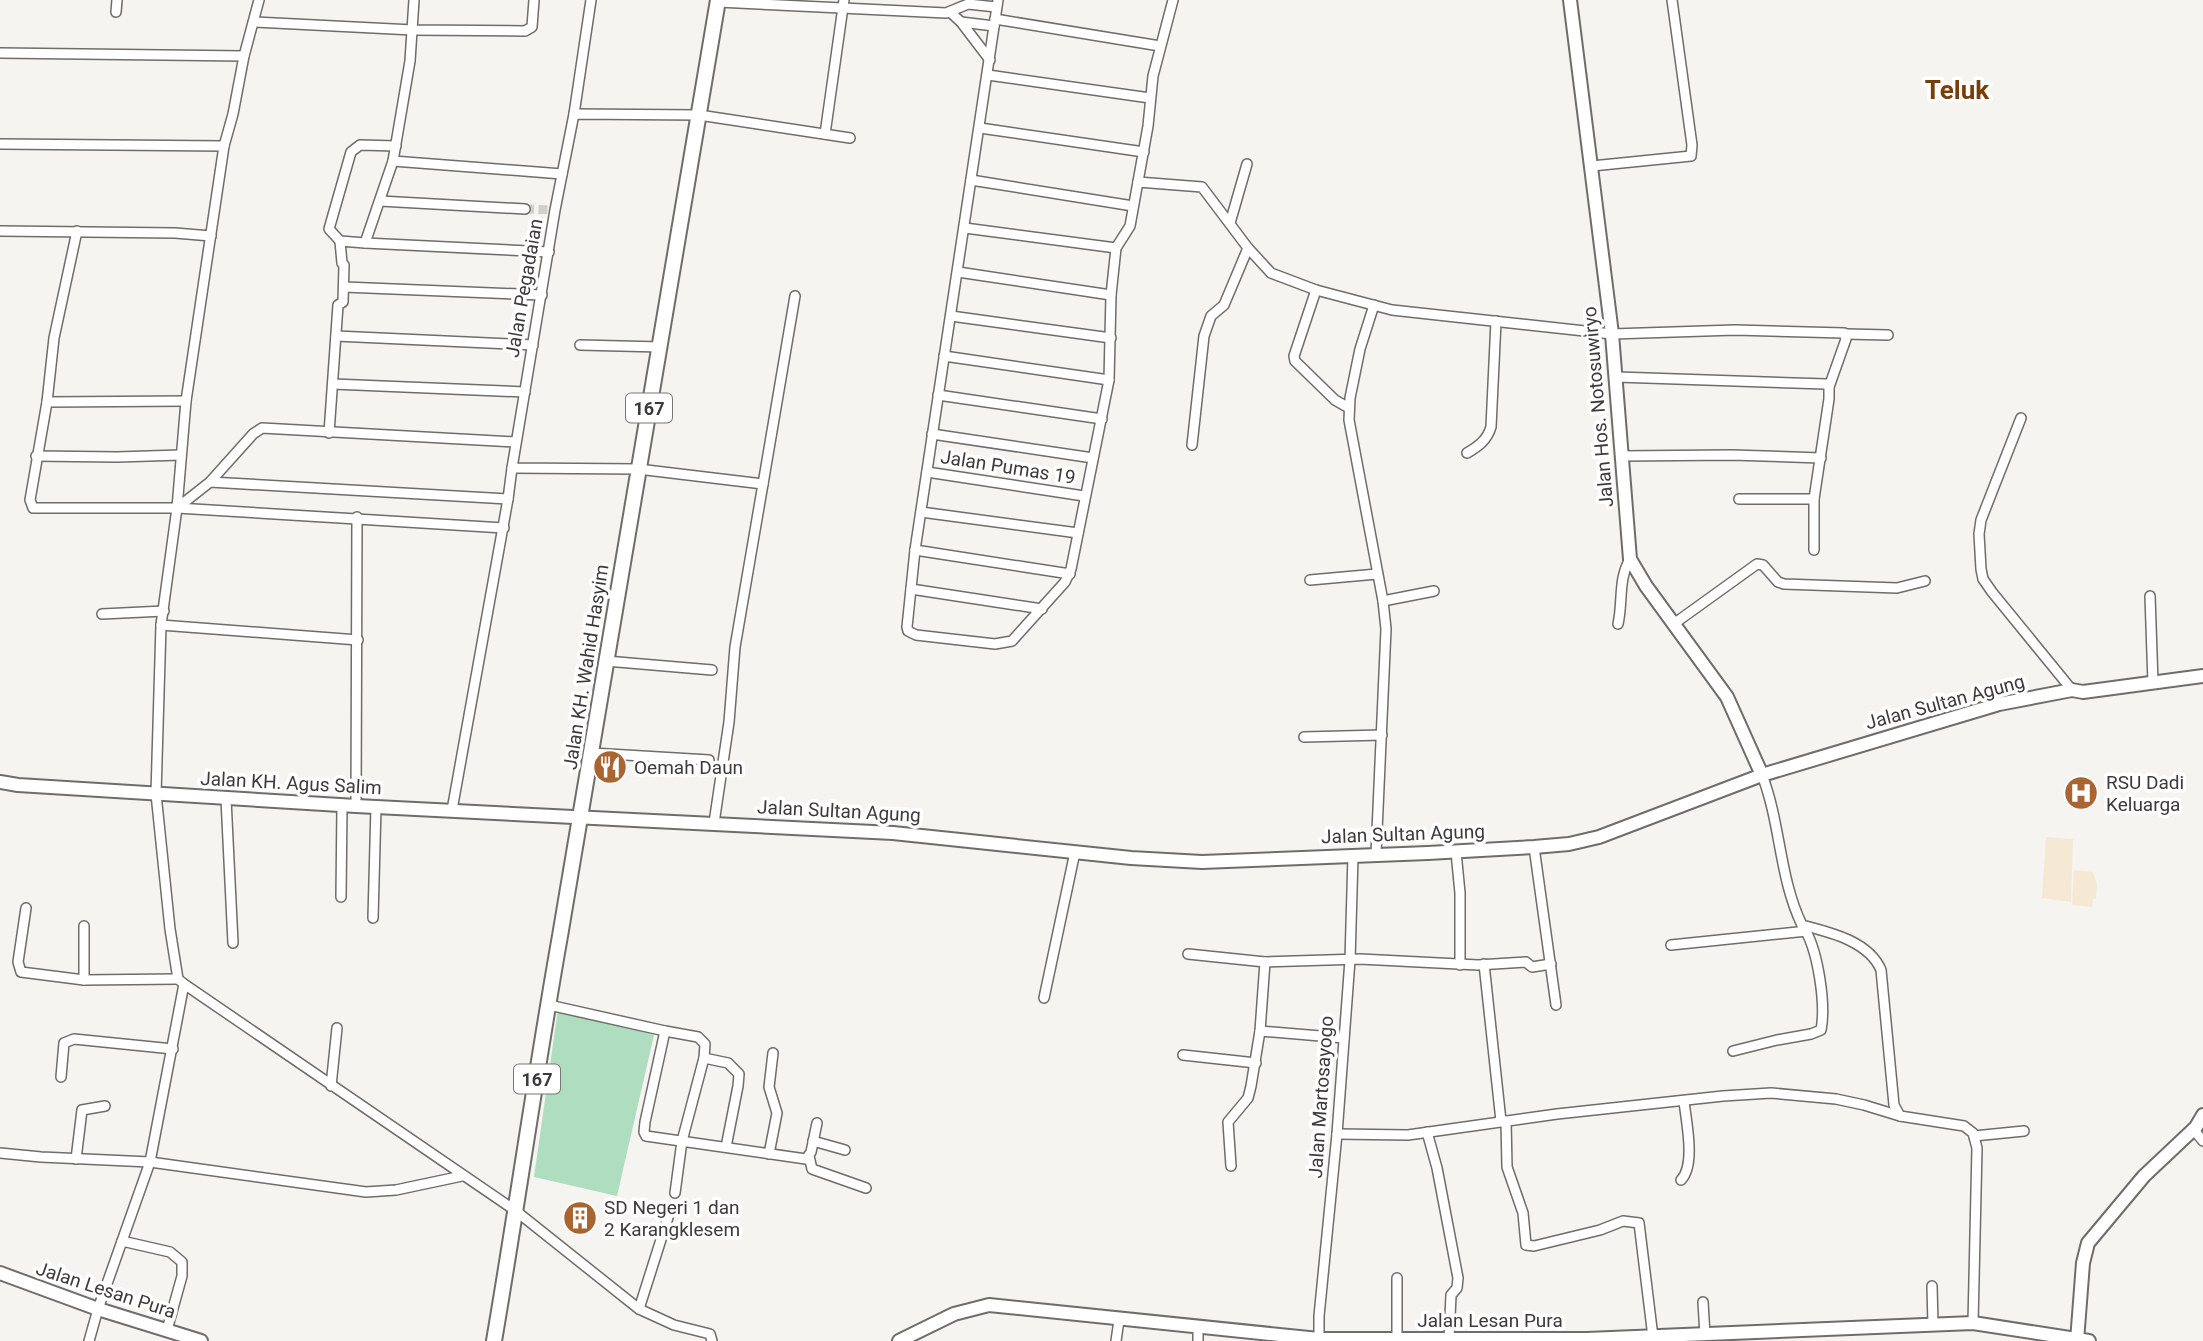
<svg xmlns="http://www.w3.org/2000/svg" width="2203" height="1341" font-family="Roboto,sans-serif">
<rect width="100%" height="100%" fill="#f6f4f1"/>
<g fill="#f5e9d4">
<polygon points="2046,837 2073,839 2071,902 2042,898"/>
<polygon points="2074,870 2093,872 2097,884 2096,899 2093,899 2092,907 2072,905"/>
</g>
<polygon fill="#aeddbf" points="558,1009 654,1035 617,1196 534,1177"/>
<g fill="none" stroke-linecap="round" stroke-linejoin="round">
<polyline stroke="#d1cfcc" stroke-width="9" stroke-dasharray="9 4.5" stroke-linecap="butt" points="525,209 553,210"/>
<g stroke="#6e6d6a" stroke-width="12">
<g id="street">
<polyline points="998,0 915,550 907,627 908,631 916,635 995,644 1012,641 1065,582 1071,569 1109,380 1111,295 1116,248 1130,226 1148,126 1153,76 1173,0"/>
<polyline points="718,2 946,13 968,4 996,7"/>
<polyline points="116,12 117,0"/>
<polyline points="950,12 961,22 994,26"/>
<polyline points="995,19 1160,46"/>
<polyline points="255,22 413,30 525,31 532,27 534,0"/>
<polyline points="961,22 990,60"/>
<polyline points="0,53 244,56"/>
<polyline points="988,75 1150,98"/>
<polyline points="574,114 591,0"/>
<polyline points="980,128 1144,152"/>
<polyline points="825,134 844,0"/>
<polyline points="0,144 224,146"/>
<polyline points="393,161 562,174"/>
<polyline points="1592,166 1691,156 1692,145 1672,0"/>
<polyline points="971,180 1133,206"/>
<polyline points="1138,182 1202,187 1248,248 1271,273 1316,290 1392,310 1612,334 1735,330 1844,333 1846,339 1829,387"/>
<polyline points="380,201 525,209"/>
<polyline points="1230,223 1247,164"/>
<polyline points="965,228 1116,248"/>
<polyline points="0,231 175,233 211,236"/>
<polyline points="77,231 54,338 47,402 30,500 33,508 177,508 504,528"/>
<polyline points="340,241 329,229 351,152 360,145 396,146"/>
<polyline points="365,243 549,252"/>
<polyline points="958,272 1111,295"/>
<polyline points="344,287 542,295"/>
<polyline points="1316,290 1294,356 1295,361 1335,400 1349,408"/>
<polyline points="795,296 763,484 638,469 512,468 555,210 574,114 699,115 850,138"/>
<polyline points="1374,305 1360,349 1350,398 1349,420 1383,601 1386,629 1376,854"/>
<polyline points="951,316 1111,338"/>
<polyline points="1846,334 1888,335"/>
<polyline points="336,336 533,345"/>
<polyline points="580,345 661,347"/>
<polyline points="944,356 1109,380"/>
<polyline points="1617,377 1826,384 1829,387 1829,399 1814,499 1814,550"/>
<polyline points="333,384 525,392"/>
<polyline points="938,395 1102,419"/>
<polyline points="47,402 186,401"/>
<polyline points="2021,418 1981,520 1979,534 1981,569 1983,579 1992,592 2072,690"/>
<polyline points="329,433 338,305 343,302 344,265 342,263 340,241 365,243 393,161 410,61 414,0"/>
<polyline points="932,434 1093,458"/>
<polyline points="1192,445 1204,336 1211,316 1224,305 1248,248"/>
<path d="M1467,453C1479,446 1487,440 1491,427L1496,321"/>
<polyline points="36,456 117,457 181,455"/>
<polyline points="1621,456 1732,455 1821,458"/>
<polyline points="927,472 1084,496"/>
<polyline points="210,482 508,499 512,468"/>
<polyline points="1739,499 1814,499"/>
<polyline points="177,508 210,482 253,434 262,428 515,442"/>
<polyline points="921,512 1078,533"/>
<polyline points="915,550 1070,574"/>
<polyline points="1310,580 1377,574"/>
<polyline points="911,589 1042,609"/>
<polyline points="2150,596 2153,683"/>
<polyline points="1383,601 1434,591"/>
<polyline points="102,614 164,611"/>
<polyline points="1675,623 1757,564 1763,565 1778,582 1784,584 1897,588 1925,581"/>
<path d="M1618,624C1623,602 1618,579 1630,559"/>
<polyline points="161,625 358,640"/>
<polyline points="606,661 712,670"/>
<polyline points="1304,737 1382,735"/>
<polyline points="592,753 709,760"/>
<path d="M1762,775C1781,824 1779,878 1802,925C1829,932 1869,941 1881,970L1894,1105L1900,1116L1964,1126L1973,1133L1977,1148L1973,1323"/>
<polyline points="226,799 233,943"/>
<polyline points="356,806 357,517"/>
<polyline points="452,810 508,499"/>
<polyline points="714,823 729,722 735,647 763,484"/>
<polyline points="1534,847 1556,1005"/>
<polyline points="1456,852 1460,893 1460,965"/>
<polyline points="341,897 342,806"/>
<polyline points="26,908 18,962 21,972 84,980 178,979"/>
<polyline points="373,918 376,807"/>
<polyline points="1671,945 1807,931"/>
<polyline points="1188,954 1265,962 1360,959 1478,965 1526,962 1532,967 1551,964"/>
<polyline points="1484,964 1501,1121"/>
<polyline points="84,980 84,926"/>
<polyline points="184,984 516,1211 639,1309 674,1325 710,1334 712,1341"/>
<polyline points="1044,998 1075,852"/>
<polyline points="549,1005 665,1031 645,1122 644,1132 646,1136 806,1159 811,1152 817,1123"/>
<polyline points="665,1031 698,1037 705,1044 704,1058 682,1141 675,1193"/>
<polyline points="1260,1031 1344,1038"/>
<path d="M1733,1051L1777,1040L1811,1034L1821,1030C1826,1004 1818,947 1802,925"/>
<polyline points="1183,1055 1256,1063"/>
<polyline points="704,1058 728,1063 739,1074 738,1086 726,1147"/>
<polyline points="61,1077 64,1043 74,1039 173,1049"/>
<polyline points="331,1086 337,1028"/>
<polyline points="1506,1121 1507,1167 1523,1213 1526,1245 1534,1246 1600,1230 1623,1221 1639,1223 1653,1337"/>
<polyline points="2193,1129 2203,1141"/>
<polyline points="1427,1132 1437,1168 1458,1278 1457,1288 1451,1295 1449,1339"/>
<polyline points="1337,1134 1408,1135 1557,1114 1723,1096 1771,1093 1836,1099 1864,1105 1900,1116"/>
<polyline points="1974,1136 2024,1131"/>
<polyline points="813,1141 845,1150"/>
<polyline points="0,1153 41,1157 150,1162 366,1192 396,1190 462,1176"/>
<polyline points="769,1154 777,1113 769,1087 773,1053"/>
<polyline points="809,1156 812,1169 866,1188"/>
<polyline points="76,1159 82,1110 105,1106"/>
<polyline points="1231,1166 1228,1122 1248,1098 1251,1086 1260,1031 1265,962"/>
<path d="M1681,1180C1696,1165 1686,1121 1684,1101"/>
<polyline points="122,1241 170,1252 182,1262 182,1276 167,1330"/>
<polyline points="1932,1286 1933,1325"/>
<polyline points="1703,1302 1705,1335"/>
<polyline points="639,1309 671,1208"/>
<polyline points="1397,1339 1397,1278"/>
<polyline points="89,1341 98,1309 150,1162 184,984 178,979 170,929 156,794 161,625 177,508 186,401 224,146 233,114 244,56 259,0"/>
<polyline points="1116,1341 1119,1320"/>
<polyline points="1198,1341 1198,1327"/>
<polyline points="1319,1341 1319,1316 1337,1134 1350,960 1353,856"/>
</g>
</g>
<g stroke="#6e6d6a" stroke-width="16">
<g id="secondary">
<polyline points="1570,0 1612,334 1630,559 1646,586 1727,697 1762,775"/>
<polyline points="0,782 18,785 356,806 893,833 1131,858 1202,862 1428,853 1534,847 1569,844 1599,837 1762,775 1999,704 2072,690 2083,692 2203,676"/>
<polyline points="0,1273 98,1309 201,1341"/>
<polyline points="899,1341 954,1314 989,1305 1319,1339 1587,1339 1973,1323 2089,1341"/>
<polyline points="2077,1341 2083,1263 2088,1243 2144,1176 2196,1127 2203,1115"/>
</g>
</g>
<g stroke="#6e6d6a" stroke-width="18">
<path id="primary" d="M494,1341C517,1206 536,1071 560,936C613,624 666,312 718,0"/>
</g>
<use href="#street" stroke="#fff" stroke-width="9"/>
<use href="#secondary" stroke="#fff" stroke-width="12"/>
<use href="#primary" stroke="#fff" stroke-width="14"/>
</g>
<defs>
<g id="restaurant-disc" transform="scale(1.75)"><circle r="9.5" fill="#a86532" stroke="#fff"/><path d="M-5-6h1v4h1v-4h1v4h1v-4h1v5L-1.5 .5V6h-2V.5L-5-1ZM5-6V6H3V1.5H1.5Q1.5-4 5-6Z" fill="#fff"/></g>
<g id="hospital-disc" transform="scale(1.75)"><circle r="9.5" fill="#a86532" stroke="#fff"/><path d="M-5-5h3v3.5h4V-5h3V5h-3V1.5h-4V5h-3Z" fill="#fff"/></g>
<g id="building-disc" transform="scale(1.75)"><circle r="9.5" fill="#a86532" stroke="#fff"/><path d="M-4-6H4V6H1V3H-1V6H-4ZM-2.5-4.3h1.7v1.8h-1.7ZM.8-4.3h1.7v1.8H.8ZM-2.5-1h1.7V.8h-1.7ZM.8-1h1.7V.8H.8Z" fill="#fff"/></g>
</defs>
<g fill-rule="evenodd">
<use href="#restaurant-disc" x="610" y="767"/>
<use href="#hospital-disc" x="2081" y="793"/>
<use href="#building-disc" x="580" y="1218"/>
</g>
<g text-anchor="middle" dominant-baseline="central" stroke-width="7" stroke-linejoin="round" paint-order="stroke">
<g fill="#fff" stroke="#767675" stroke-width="2">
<rect x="626" y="393.5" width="46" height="29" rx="5"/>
<rect x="514" y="1064.5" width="46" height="29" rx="5"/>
</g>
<g font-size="18" font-weight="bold" fill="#3c3b3a">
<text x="649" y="408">167</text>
<text x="537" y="1079">167</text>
</g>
<g font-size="19" fill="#3c3b3a" stroke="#fff">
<text transform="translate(524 288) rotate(-80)">Jalan Pegadaian</text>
<text transform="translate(1598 407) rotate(-95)">Jalan Hos. Notosuwiryo</text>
<text transform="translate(1008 467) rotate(9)">Jalan Pumas 19</text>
<text transform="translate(586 667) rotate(-81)">Jalan KH. Wahid Hasyim</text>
<text transform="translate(1945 702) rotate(-15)">Jalan Sultan Agung</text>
<text transform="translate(291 783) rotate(3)">Jalan KH. Agus Salim</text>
<text transform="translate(839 811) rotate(3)">Jalan Sultan Agung</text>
<text transform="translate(1403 834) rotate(-2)">Jalan Sultan Agung</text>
<text transform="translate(1321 1097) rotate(-86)">Jalan Martosayogo</text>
<text transform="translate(106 1290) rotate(18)">Jalan Lesan Pura</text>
<text x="1490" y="1320">Jalan Lesan Pura</text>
</g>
<g font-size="19" fill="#3c3b3a" stroke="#fff" text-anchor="start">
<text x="634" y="767">Oemah Daun</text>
<text x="2106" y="782">RSU Dadi<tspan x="2106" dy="22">Keluarga</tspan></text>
<text x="604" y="1207">SD Negeri 1 dan<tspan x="604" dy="22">2 Karangklesem</tspan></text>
</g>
<g font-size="26" font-weight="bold" fill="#783e0a" stroke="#fff">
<text x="1957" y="90">Teluk</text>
</g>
</g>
</svg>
